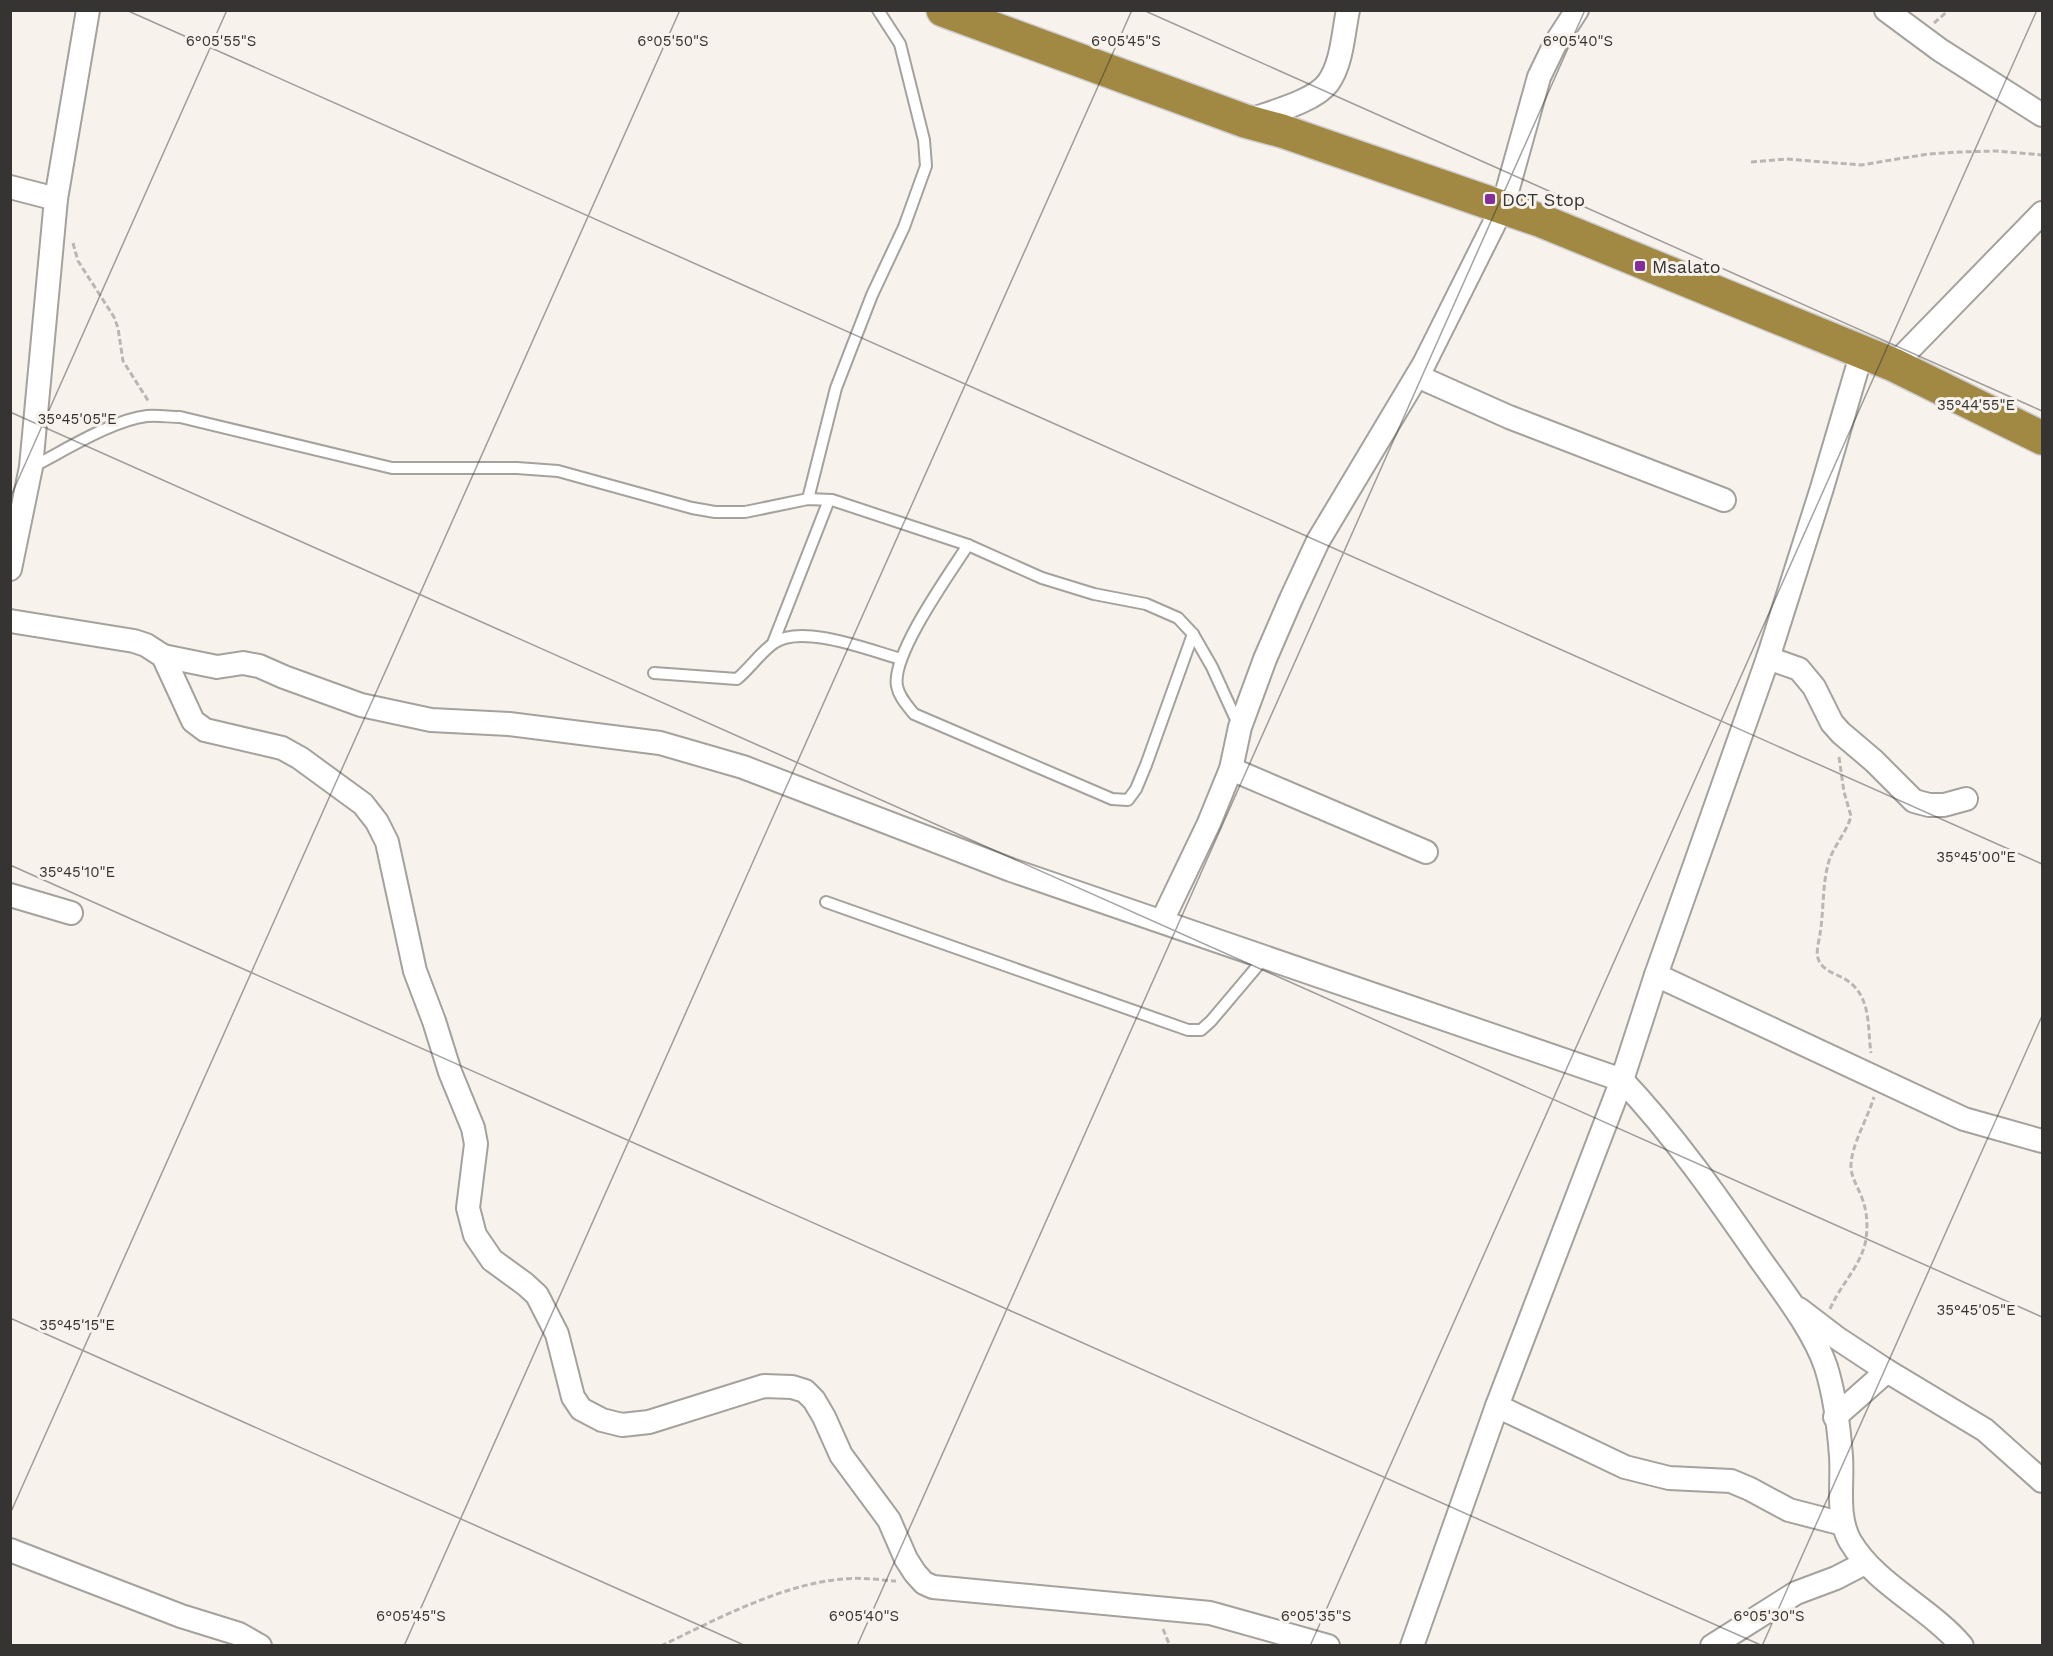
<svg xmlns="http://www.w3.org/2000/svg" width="2053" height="1656" font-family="'Work Sans',sans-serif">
<rect width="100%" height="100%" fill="#f7f2ec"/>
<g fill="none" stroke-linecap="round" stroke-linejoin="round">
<g stroke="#a5a19c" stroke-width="14">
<g id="lane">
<path d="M32,467C64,451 112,420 147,416C158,415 170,417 180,417L392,468H517L558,471L692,508L715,512H745L808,499L832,500L968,545L1042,578L1094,594L1146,604L1178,618L1193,634L1212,667L1238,724"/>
<polyline points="808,499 836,388 872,295 904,227 926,166 924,140 900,44 878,10"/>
<path d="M968,545C950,573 891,655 897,686C899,697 907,705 914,714L1112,799L1128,800L1136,789L1146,765L1193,634"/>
<polyline points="773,643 829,500"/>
<path d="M654,673L737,679C750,668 761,652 774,643C802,623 871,651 901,659"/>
<polyline points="826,902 1188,1030 1201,1030 1211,1021 1266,956"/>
</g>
</g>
<g stroke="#a5a19c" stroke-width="26">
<g id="street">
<polyline points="1886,10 1940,50 2042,115"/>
<path d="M1247,121C1268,113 1314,102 1328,83C1342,64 1343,34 1348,10"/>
<polyline points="10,187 56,199"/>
<polyline points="1894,365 2042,213"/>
<polyline points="1417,376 1509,417 1724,500"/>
<polyline points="10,569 31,467 56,199 88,10"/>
<polyline points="10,621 134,641 146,645 163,656 193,721 205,730 282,748 300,758 363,804 377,822 387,842 415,971 434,1021 450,1072 473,1128 476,1144 468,1208 475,1235 492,1260 525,1284 537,1295 557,1334 573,1397 581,1409 602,1420 622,1425 649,1422 764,1386 792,1387 805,1391 814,1400 824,1417 841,1455 889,1520 906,1559 915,1573 924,1583 933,1587 1210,1613 1328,1646"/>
<path d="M163,656L217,667L243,663L259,666L284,677L361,705L431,720L509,724L660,743L743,767L1011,870L1622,1080C1674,1135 1717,1197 1760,1259C1782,1290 1814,1331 1826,1367C1834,1393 1839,1429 1841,1456C1843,1484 1836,1516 1850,1541C1876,1585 1929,1607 1962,1646"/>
<polyline points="1768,658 1799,669 1814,687 1832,723 1841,733 1874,761 1914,801 1929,805 1944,805 1966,799"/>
<polyline points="1231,769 1426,852"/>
<polyline points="10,895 71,913"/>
<polyline points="1162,921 1209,823 1231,769 1240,727 1265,659 1291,599 1318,541 1424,364 1503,206 1539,77 1555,44 1577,10"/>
<polyline points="1656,975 1964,1119 2042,1141"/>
<polyline points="1799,1309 1837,1338 1887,1371 1985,1430 2042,1481"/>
<polyline points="1497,1406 1625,1467 1669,1478 1731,1481 1750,1489 1789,1510 1843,1524"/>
<polyline points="1835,1417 1887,1371"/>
<polyline points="10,1550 181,1616 239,1634 260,1646"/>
<polyline points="1412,1646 1497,1406 1622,1080 1656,975 1768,658 1822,488 1862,352"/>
<polyline points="1712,1646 1796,1593 1836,1578 1865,1563"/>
</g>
</g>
<g stroke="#cfcece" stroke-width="36">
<polyline id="highway" points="943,10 1245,121 1282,131 1542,221 1894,365 2042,438"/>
</g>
<g stroke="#bab6b1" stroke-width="3" stroke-dasharray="6 3" stroke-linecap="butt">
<polyline points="1934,23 1949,10"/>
<polyline points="1751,162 1786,159 1861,165 1928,154 1959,152 1996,151 2042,155"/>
<polyline points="73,243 78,261 114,317 118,328 123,361 149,402"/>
<path d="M1839,757L1844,792L1851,816C1847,832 1834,845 1829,861C1822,884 1824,910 1820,934C1819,942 1815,952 1819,961C1824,971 1836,974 1845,979C1872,996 1867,1025 1871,1053"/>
<path d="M1830,1309C1840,1285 1862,1265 1866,1239C1868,1225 1867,1211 1862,1198C1858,1187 1852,1179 1851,1168C1850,1147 1868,1118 1874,1097"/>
<polyline points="1163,1629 1170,1646"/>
<path d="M661,1646C715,1620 784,1583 844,1579C861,1577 879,1580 896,1581"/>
</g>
<use href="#lane" stroke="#fff" stroke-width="10"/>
<use href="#street" stroke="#fff" stroke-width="22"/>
<use href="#highway" stroke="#a18944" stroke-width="33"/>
</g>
<path fill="none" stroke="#363432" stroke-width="1.5" stroke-opacity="0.45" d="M126,10L2042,864M1143,10L2042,411M10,412L2042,1317M10,498L227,10M10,865L1763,1646M10,1318L746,1646M10,1514L680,10M404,1646L1132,10M857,1646L1585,10M1310,1646L2037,10M1762,1646L2042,1016"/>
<g fill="#842d9b" stroke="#f7f2ec" stroke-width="2">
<rect x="1484" y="193" width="12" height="12" rx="3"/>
<rect x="1634" y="260" width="12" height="12" rx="3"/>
</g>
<g text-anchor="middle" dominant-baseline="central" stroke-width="6" stroke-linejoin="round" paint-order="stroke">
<g font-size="18" fill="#363432" stroke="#f7f2ec" text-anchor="start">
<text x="1502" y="199">DCT Stop</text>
<text x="1652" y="266">Msalato</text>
</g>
</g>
<g font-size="15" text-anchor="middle" fill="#363432" stroke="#f7f2ec" stroke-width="6" stroke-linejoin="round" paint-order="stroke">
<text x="221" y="46">6°05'55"S</text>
<text x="673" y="46">6°05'50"S</text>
<text x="1126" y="46">6°05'45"S</text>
<text x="1578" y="46">6°05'40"S</text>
<text x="1976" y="410">35°44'55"E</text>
<text x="77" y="424">35°45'05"E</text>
<text x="1976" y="862">35°45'00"E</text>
<text x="77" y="877">35°45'10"E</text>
<text x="1976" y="1315">35°45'05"E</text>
<text x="77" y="1330">35°45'15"E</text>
<text x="411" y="1621">6°05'45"S</text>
<text x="864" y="1621">6°05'40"S</text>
<text x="1316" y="1621">6°05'35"S</text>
<text x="1769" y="1621">6°05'30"S</text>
</g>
<rect width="2053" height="1656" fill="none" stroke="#363432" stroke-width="24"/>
</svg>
